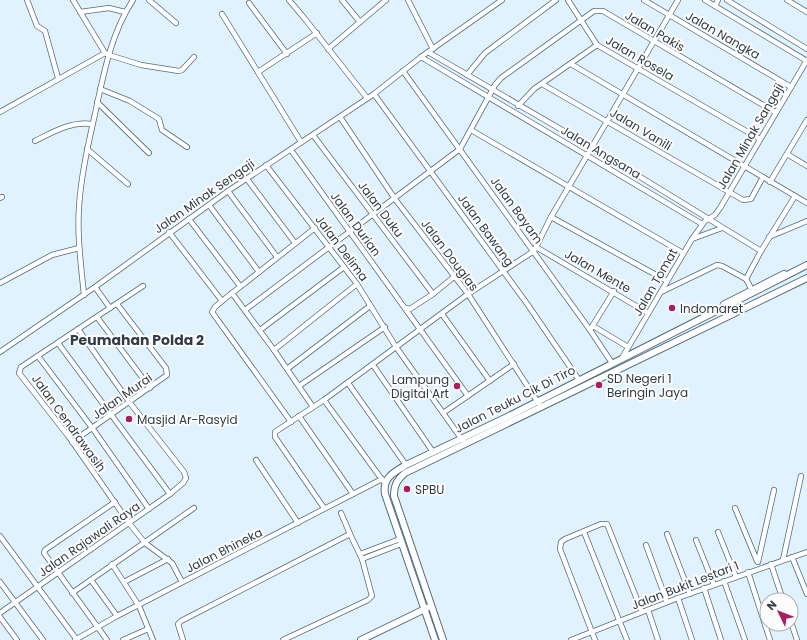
<svg xmlns="http://www.w3.org/2000/svg" width="807" height="640" font-family="Poppins,sans-serif">
<rect width="100%" height="100%" fill="#e0f2fd"/>
<g fill="none" stroke-linecap="round" stroke-linejoin="round">
<g stroke="#526c7c" stroke-width="6">
<g id="street">
<polyline points="27,0 37,26 45,31 58,78"/>
<polyline points="73,0 105,53 109,55 141,65 179,71 182,70 194,57"/>
<polyline points="149,0 176,23"/>
<polyline points="289,0 305,19 367,98"/>
<polyline points="342,0 360,22"/>
<polyline points="408,0 433,49"/>
<polyline points="568,0 597,45"/>
<polyline points="644,0 791,87"/>
<polyline points="705,0 807,61"/>
<polyline points="727,0 807,49"/>
<polyline points="787,0 807,12"/>
<polyline points="249,3 287,54"/>
<polyline points="715,6 718,0"/>
<polyline points="80,12 109,8 125,12"/>
<polyline points="222,14 301,142"/>
<polyline points="328,49 386,0"/>
<polyline points="428,52 593,148 761,251"/>
<polyline points="421,57 702,224"/>
<polyline points="571,64 807,203"/>
<polyline points="403,71 590,330 612,363"/>
<polyline points="258,72 317,33"/>
<polyline points="467,75 485,53 556,0"/>
<polyline points="542,84 743,200 751,199 763,177"/>
<polyline points="100,89 130,101 159,119 162,130 187,147"/>
<polyline points="374,94 528,305 579,380"/>
<polyline points="97,102 149,153"/>
<polyline points="518,106 534,89 597,45 760,139"/>
<polyline points="0,112 105,53"/>
<polyline points="340,117 395,199 468,294 539,404"/>
<polyline points="471,130 683,253"/>
<polyline points="313,135 433,294"/>
<path d="M35,141C53,132 71,121 92,124"/>
<polyline points="87,149 128,184"/>
<polyline points="291,150 468,396"/>
<polyline points="787,154 807,166"/>
<polyline points="266,165 357,284 396,347 463,441"/>
<polyline points="247,179 295,243"/>
<polyline points="770,182 807,120"/>
<polyline points="228,191 277,257"/>
<polyline points="0,198 2,197"/>
<polyline points="209,205 259,272"/>
<polyline points="551,217 667,281"/>
<polyline points="189,219 240,286"/>
<polyline points="169,232 222,301"/>
<polyline points="769,237 807,221"/>
<polyline points="692,239 722,228"/>
<polyline points="536,247 648,313"/>
<polyline points="0,283 52,255 79,248"/>
<polyline points="143,286 21,367 19,373 69,437 129,523 145,543 172,563 182,582"/>
<polyline points="95,287 110,308"/>
<polyline points="661,292 717,265 722,266 746,279"/>
<polyline points="753,292 746,279 761,251 795,196"/>
<polyline points="232,293 274,350 313,407"/>
<path d="M84,295C81,265 77,236 79,207C81,176 88,145 95,114C103,76 111,33 133,0"/>
<polyline points="724,306 723,304 784,273"/>
<polyline points="406,308 410,309 433,294 455,276"/>
<polyline points="245,310 460,149 495,85 501,78 594,11 603,11 775,112"/>
<polyline points="442,314 490,381"/>
<polyline points="97,317 150,388"/>
<polyline points="593,326 628,347"/>
<polyline points="260,330 344,267"/>
<polyline points="590,330 614,291"/>
<polyline points="58,343 170,494"/>
<polyline points="274,350 357,284"/>
<polyline points="0,352 95,287 228,191 374,94 421,57 502,0"/>
<polyline points="38,356 93,429 149,509"/>
<polyline points="622,358 692,239 705,221 715,215 720,208 807,60"/>
<polyline points="373,365 433,452"/>
<polyline points="287,369 370,306"/>
<polyline points="348,383 406,465"/>
<polyline points="299,386 385,327"/>
<polyline points="324,400 383,481"/>
<polyline points="443,413 514,364"/>
<polyline points="299,416 353,494"/>
<polyline points="291,422 212,312 215,307 222,301 315,228"/>
<polyline points="72,442 167,375 166,368 117,304"/>
<polyline points="256,460 298,523"/>
<polyline points="324,508 275,437 275,432 324,400 468,294 534,251 551,217 678,0"/>
<polyline points="735,508 757,561"/>
<polyline points="341,513 350,534"/>
<polyline points="584,532 627,640"/>
<polyline points="718,532 736,577"/>
<polyline points="667,534 690,594"/>
<polyline points="0,536 77,640"/>
<polyline points="696,540 714,585"/>
<polyline points="646,545 667,602"/>
<polyline points="360,554 400,539"/>
<polyline points="792,557 807,594"/>
<polyline points="362,559 401,544"/>
<polyline points="783,560 801,476"/>
<polyline points="758,562 774,490"/>
<polyline points="112,564 139,606 153,640"/>
<polyline points="771,564 783,600"/>
<polyline points="748,572 770,640"/>
<polyline points="91,580 117,616"/>
<polyline points="724,581 745,640"/>
<polyline points="0,582 43,640"/>
<polyline points="124,582 168,559"/>
<polyline points="704,588 721,640"/>
<polyline points="72,593 194,508"/>
<polyline points="678,598 692,640"/>
<polyline points="648,610 658,640"/>
<polyline points="0,613 170,494 183,483 186,478 184,472 130,403 78,329"/>
<polyline points="0,617 17,640"/>
<polyline points="791,622 797,640"/>
<polyline points="75,640 117,616 382,479"/>
<polyline points="107,640 44,553 45,550 115,502"/>
<polyline points="123,640 148,629"/>
<polyline points="183,640 178,624 181,621 350,534 362,559 372,596 368,600 283,640"/>
<polyline points="571,640 678,598 807,552"/>
<polyline points="595,640 560,549 561,542 565,539 601,524 607,524 642,612"/>
</g>
</g>
<g stroke="#526c7c" stroke-width="8">
<g id="secondary">
<polyline points="361,640 427,608"/>
<path d="M435,640L385,494C382,478 394,472 406,465L507,417L807,265"/>
<path d="M443,640L394,496C394,485 397,480 405,473L807,278"/>
</g>
</g>
<use href="#street" stroke="#fff" stroke-width="4.5"/>
<use href="#secondary" stroke="#fff" stroke-width="6"/>
</g>
<g fill="#a91c5d" stroke="#fcfcfc" stroke-width="1.5">
<circle cx="672" cy="308" r="4"/>
<circle cx="599" cy="385" r="4"/>
<circle cx="457" cy="386" r="4"/>
<circle cx="129" cy="419" r="4"/>
<circle cx="407" cy="489" r="4"/>
</g>
<g text-anchor="middle" dominant-baseline="central" stroke-width="4" stroke-linejoin="round" paint-order="stroke">
<g font-size="12" fill="#313d44" stroke="#fcfcfc">
<text transform="translate(655 31) rotate(31)">Jalan Pakis</text>
<text transform="translate(723 35) rotate(30)">Jalan Nangka</text>
<text transform="translate(640 58) rotate(30)">Jalan Rosela</text>
<text transform="translate(641 129) rotate(31)">Jalan Vanili</text>
<text transform="translate(750 136) rotate(-60)">Jalan Minak Sangaji</text>
<text transform="translate(601 152) rotate(31)">Jalan Angsana</text>
<text transform="translate(204 196) rotate(-35)">Jalan Minak Sengaji</text>
<text transform="translate(381 209) rotate(53)">Jalan Duku</text>
<text transform="translate(517 210) rotate(54)">Jalan Bayam</text>
<text transform="translate(356 224) rotate(54)">Jalan Durian</text>
<text transform="translate(486 230) rotate(54)">Jalan Bawang</text>
<text transform="translate(342 248) rotate(53)">Jalan Delima</text>
<text transform="translate(450 255) rotate(53)">Jalan Douglas</text>
<text transform="translate(598 271) rotate(30)">Jalan Mente</text>
<text transform="translate(655 282) rotate(-60)">Jalan Tomat</text>
<text transform="translate(122 396) rotate(-35)">Jalan Murai</text>
<text transform="translate(515 399) rotate(-27)">Jalan Teuku Cik Di Tiro</text>
<text transform="translate(69 423) rotate(54)">Jalan Cendrawasih</text>
<text transform="translate(89 539) rotate(-35)">Jalan Rajawali Raya</text>
<text transform="translate(224 550) rotate(-27)">Jalan Bhineka</text>
<text transform="translate(685 585) rotate(-21)">Jalan Bukit Lestari 1</text>
</g>
<g font-size="12" fill="#313d44" stroke="#fcfcfc" text-anchor="start">
<text x="680" y="308">Indomaret</text>
<text x="607" y="378">SD Negeri 1<tspan x="607" dy="14">Beringin Jaya</tspan></text>
<text x="449" y="379" text-anchor="end">Lampung<tspan x="449" dy="14">Digital Art</tspan></text>
<text x="137" y="419">Masjid Ar-Rasyid</text>
<text x="415" y="489">SPBU</text>
</g>
<g font-size="14" font-weight="bold" fill="#313d44" stroke="#fcfcfc">
<text x="137" y="340">Peumahan Polda 2</text>
</g>
</g>
<g transform="translate(779 612) rotate(313)"><circle r="19" fill="#fcfcfc" stroke="#abb0b2"/>
<path d="M0-3L7 15L0 10L-7 15Z" fill="#a91c5d"/>
<text y="-6" font-size="11" font-weight="bold" text-anchor="middle" fill="#313d44">N</text>
</g>
</svg>
